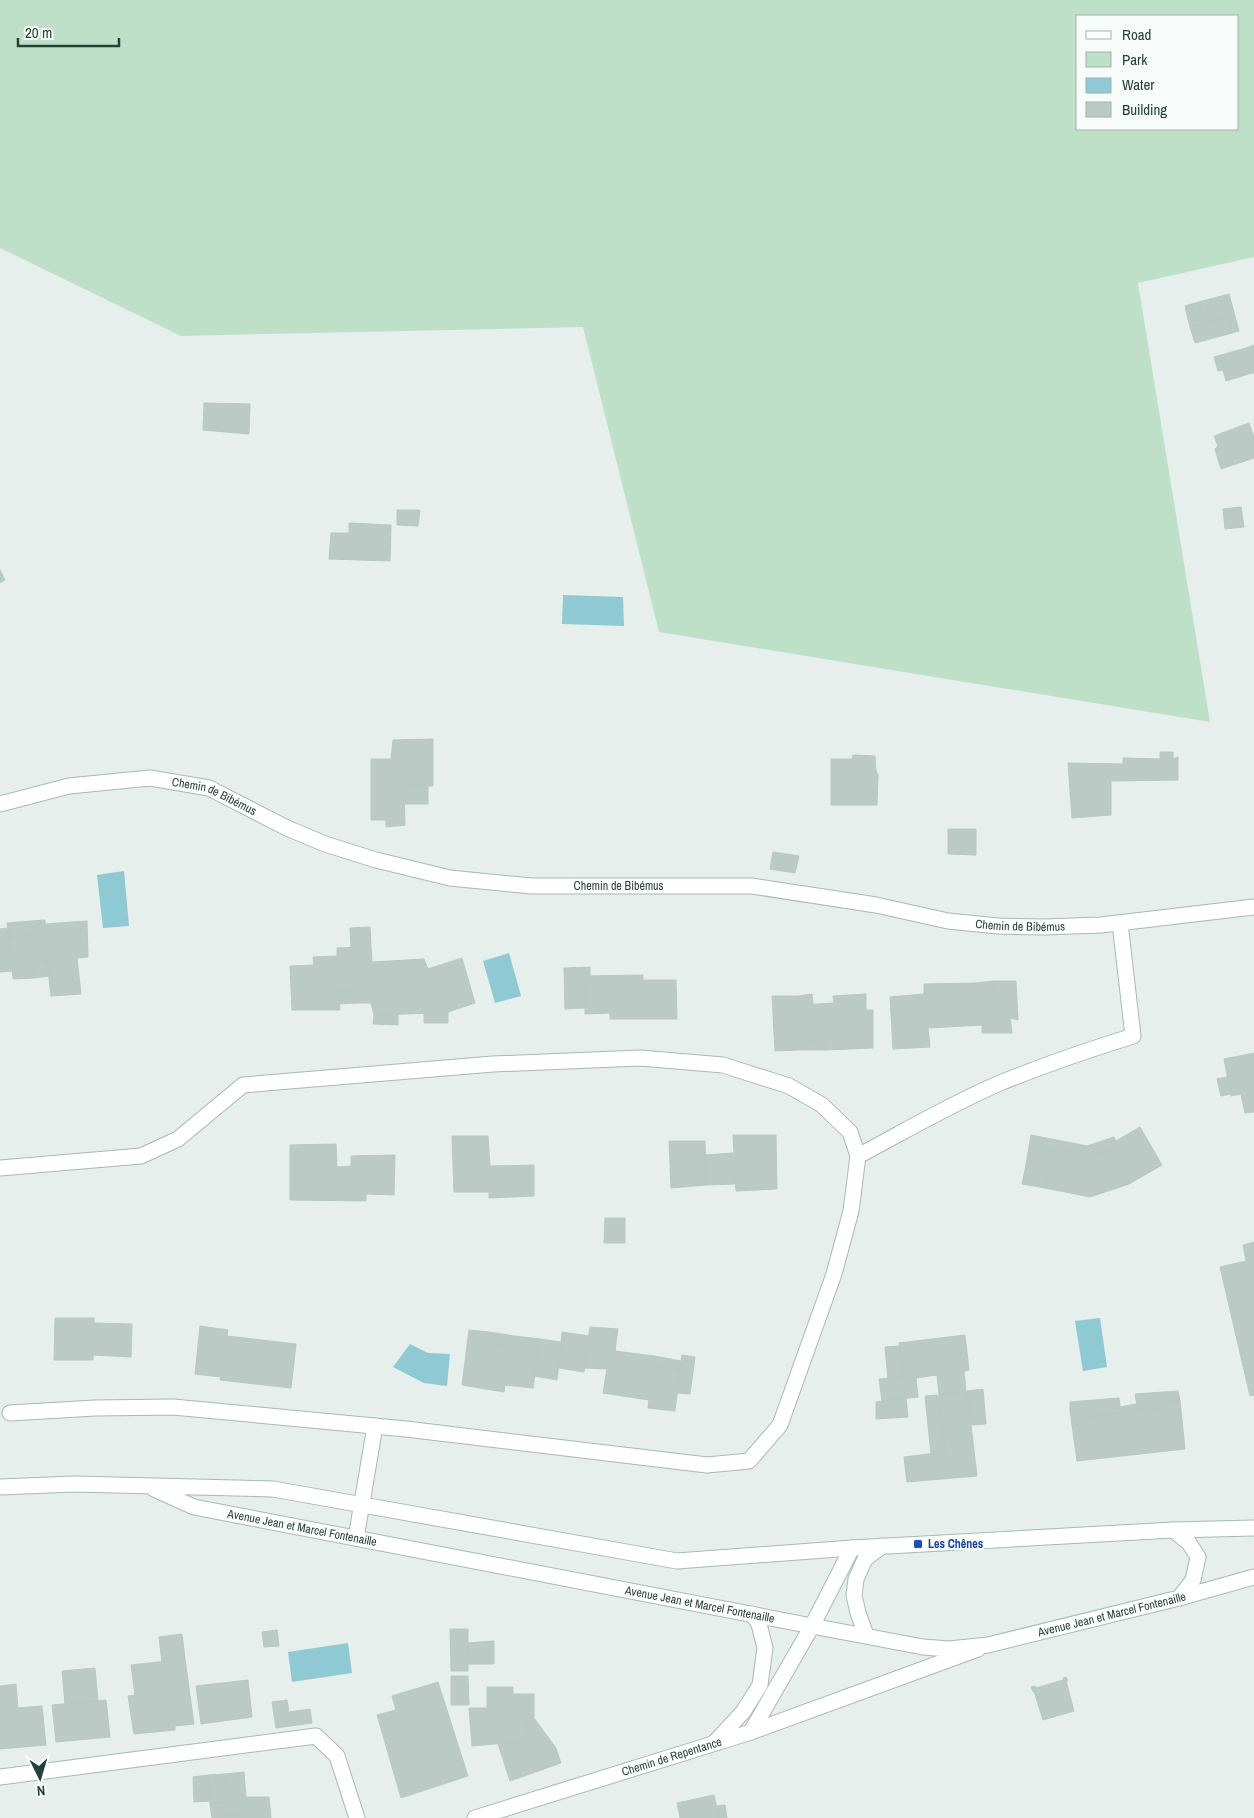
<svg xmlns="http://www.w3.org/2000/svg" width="1254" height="1818" font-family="'Archivo Narrow',sans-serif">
<rect width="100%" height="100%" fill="#e6efeb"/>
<path fill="#bfe0c8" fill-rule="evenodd" d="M0,0H1254V257L1138,283L1210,722L659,632L583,327L181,336L0,248ZM1078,16H1238V129H1078Z"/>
<g fill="#8ec9d4">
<polygon points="563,595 623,597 624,626 562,624"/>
<polygon points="124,871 129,926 103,928 97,875"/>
<polygon points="509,953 521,996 495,1003 483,961"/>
<polygon points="1100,1318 1107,1367 1083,1371 1075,1321"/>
<polygon points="410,1344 428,1353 450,1354 447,1386 424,1383 393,1367"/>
<polygon points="348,1643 352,1673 292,1682 288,1652"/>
</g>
<g fill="#bbcac4" stroke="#b8c9c2">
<polygon points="1229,294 1239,331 1232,333 1229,316 1190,327 1188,319 1201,315 1199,302"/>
<polygon points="1199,302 1201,315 1188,319 1185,306"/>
<polygon points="1229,316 1232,333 1195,343 1190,327"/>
<polygon points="1254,345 1254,373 1252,373 1246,348"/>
<polygon points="1246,348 1252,373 1226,381 1223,370 1218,371 1214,357"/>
<polygon points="204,403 250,404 249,434 203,430"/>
<polygon points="1249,423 1254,437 1254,458 1221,469 1215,449 1218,446 1214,436"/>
<polygon points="1241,507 1244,527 1225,529 1223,509"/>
<polygon points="397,510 420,510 418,526 397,525"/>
<polygon points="349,523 391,525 390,561 329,559 331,533 349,533"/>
<polygon points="0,570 5,580 0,583"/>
<polygon points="433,739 433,786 404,786 405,825 386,827 386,820 371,820 371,759 391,759 393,740"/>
<polygon points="1160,752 1173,752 1173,759 1178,757 1178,780 1111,781 1111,815 1072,818 1068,763 1123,764 1123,758 1160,759"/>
<polygon points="853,755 875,756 876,771 878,775 877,805 831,805 831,759 852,759"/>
<rect x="404" y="786" width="24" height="18"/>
<polygon points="948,829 976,829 976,855 948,854"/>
<polygon points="773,852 799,856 795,873 770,869"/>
<polygon points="45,920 46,934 9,938 7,923"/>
<polygon points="87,921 88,957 77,958 81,994 51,996 47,961 33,963 34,978 13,979 9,938 46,934 45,924"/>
<polygon points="370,927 371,947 351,948 350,928"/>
<polygon points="8,928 12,971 0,972 0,929"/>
<polygon points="371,947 372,962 424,959 428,969 462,958 475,1003 448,1012 435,1013 374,1015 371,1003 356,1003 355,990 338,991 340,1010 292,1010 290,966 314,965 313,957 337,956 337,948"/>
<polygon points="47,961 49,976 34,978 33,963"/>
<polygon points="590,967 590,976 585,976 585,1008 565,1009 564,968"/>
<polygon points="643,975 643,980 676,980 677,1019 610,1019 610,1013 585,1014 585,976"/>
<polygon points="993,981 993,992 976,993 976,983"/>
<polygon points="993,981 1016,981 1018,1020 1010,1018 998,1019 998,1033 982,1033 982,1025 928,1028 930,1047 893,1049 890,997 924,994 924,984 976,983 976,993 993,992"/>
<polygon points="355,990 356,1003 340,1004 338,991"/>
<polygon points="812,994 813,1004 800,1005 799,996"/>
<polygon points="866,994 866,1010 873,1010 873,1048 825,1050 825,1041 801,1042 800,1050 775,1051 772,996 799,996 800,1005 834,1003 833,996"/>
<polygon points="448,1012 448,1023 424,1023 424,1014"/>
<polygon points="398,1014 398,1025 373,1024 374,1015"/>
<polygon points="1010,1018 1012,1033 998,1033 998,1019"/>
<polygon points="825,1041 825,1050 800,1050 801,1042"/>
<polygon points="1254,1053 1254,1112 1245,1113 1241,1094 1231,1096 1224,1059"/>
<polygon points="1227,1077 1231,1094 1221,1096 1217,1079"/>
<polygon points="1140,1127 1162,1165 1129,1184 1090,1197 1045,1188 1048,1174 1025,1170 1029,1147 1052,1151 1053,1147 1082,1152 1083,1159 1118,1148 1116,1141"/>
<polygon points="733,1135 776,1135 777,1189 736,1191"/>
<polygon points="1031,1135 1087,1146 1114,1137 1118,1148 1083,1159 1082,1152 1053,1147 1052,1151 1029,1147"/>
<polygon points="452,1136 488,1136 490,1166 534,1165 534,1196 489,1198 489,1192 454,1192"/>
<polygon points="669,1141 705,1141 706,1185 671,1188"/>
<polygon points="336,1144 337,1167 351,1166 351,1156 395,1155 394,1195 366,1194 366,1201 290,1200 290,1145"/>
<polygon points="733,1153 735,1184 706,1185 705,1155"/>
<polygon points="1025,1170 1048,1174 1045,1188 1022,1184"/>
<polygon points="605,1218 625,1218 625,1243 604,1243"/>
<polygon points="1254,1242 1254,1395 1250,1396 1220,1267 1246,1261 1243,1245"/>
<polygon points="55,1318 94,1318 94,1323 132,1324 131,1357 93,1355 93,1360 54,1360"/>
<polygon points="200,1326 228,1330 227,1336 296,1344 291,1388 220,1380 221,1377 195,1374"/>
<polygon points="590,1327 618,1329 615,1351 654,1356 653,1365 680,1370 675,1411 648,1408 649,1400 603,1393 607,1369 584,1368"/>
<polygon points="469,1330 489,1332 489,1343 515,1347 515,1336 540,1339 533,1388 505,1385 504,1392 462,1385"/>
<polygon points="489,1332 515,1336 515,1347 489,1343"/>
<polygon points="562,1332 589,1336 584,1372 559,1368"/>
<polygon points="965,1335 969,1370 964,1371 966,1391 939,1394 937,1375 916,1378 918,1397 882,1401 879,1379 903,1377 899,1343"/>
<polygon points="540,1339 561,1342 557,1380 534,1376"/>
<polygon points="899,1346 903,1377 888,1379 885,1347"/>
<polygon points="682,1355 695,1357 690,1394 677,1393"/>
<polygon points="654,1356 681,1361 680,1370 653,1365"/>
<polygon points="983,1389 986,1424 972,1425 967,1391"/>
<polygon points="967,1391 977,1476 907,1482 904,1457 945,1452 938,1395"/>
<polygon points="1178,1391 1180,1401 1167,1403 1167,1409 1138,1411 1135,1394"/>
<polygon points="937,1395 945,1452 931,1454 925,1396"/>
<polygon points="906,1398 908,1417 876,1419 876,1402"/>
<polygon points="1119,1398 1121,1413 1089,1417 1088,1410 1070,1410 1070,1402"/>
<polygon points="1180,1401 1185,1449 1077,1461 1070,1410 1088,1410 1089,1417 1121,1413 1119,1407 1137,1404 1138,1411 1167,1409 1167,1403"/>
<polygon points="450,1629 468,1629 468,1671 451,1671"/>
<polygon points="277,1630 279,1646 264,1647 262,1632"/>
<polygon points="182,1634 185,1659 162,1662 159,1637"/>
<polygon points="494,1641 494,1664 468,1664 468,1643"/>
<polygon points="185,1659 194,1724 175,1726 175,1730 134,1734 128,1696 135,1695 131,1665"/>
<polygon points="95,1668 98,1701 65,1704 62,1671"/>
<polygon points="451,1676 468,1676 469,1705 451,1705"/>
<polygon points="1066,1677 1068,1681 1066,1681 1074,1711 1043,1720 1034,1691 1033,1692 1031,1687 1035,1686 1036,1688 1063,1680 1063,1678"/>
<polygon points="248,1680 252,1717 201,1724 196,1686"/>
<polygon points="438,1682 468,1776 401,1798 377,1715 396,1710 392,1696"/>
<polygon points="16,1684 18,1708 42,1706 46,1745 0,1749 0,1686"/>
<polygon points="487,1687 513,1687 513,1694 534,1694 534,1718 527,1718 528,1741 472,1746 469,1708 487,1708"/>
<polygon points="106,1700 110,1737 56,1742 52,1705"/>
<polygon points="287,1700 289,1712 310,1709 312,1723 276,1728 272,1702"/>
<polygon points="527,1718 534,1718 556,1748 561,1763 510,1781 498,1744 528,1741"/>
<polygon points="244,1772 246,1797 227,1797 225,1774"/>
<polygon points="225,1774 227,1802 210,1804 208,1775"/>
<polygon points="208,1775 210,1801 194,1802 193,1777"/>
<polygon points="714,1795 719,1818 680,1818 677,1803"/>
<polygon points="227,1797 246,1797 246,1814 227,1815 227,1818 212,1818 210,1804 227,1802"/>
<polygon points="246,1797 269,1797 271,1818 227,1818 227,1815 246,1814"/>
<polygon points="725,1805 727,1818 719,1818 717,1806"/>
</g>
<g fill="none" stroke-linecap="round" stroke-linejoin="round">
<g stroke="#a8b8b2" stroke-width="17">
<g id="minor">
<path id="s1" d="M0,804L69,786L150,778L209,788L287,828L325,844L376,860L450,878L531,886H752L876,905L948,921L998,926L1045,927L1101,925L1254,907"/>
<path d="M858,1156C905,1131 951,1104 1000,1083C1044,1065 1088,1050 1133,1036L1120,923"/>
<polyline points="0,1168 141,1156 178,1139 243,1085 493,1064 640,1058 723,1065 789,1086 822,1105 850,1132 858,1156 851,1211 834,1274 780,1425 749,1461 707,1465 406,1429 173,1407 95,1408 10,1413"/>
<polyline points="356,1538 375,1426"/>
<polyline points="751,1732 812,1626"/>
<polyline points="714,1743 743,1712 760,1685 765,1648 759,1624 752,1614"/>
<polyline points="0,1777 316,1736 337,1756 357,1818"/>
<path id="s2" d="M475,1818L751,1732L978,1649"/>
</g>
</g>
<g stroke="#a4bbb3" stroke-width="17">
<g id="secondary">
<polyline points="0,1487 74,1484 273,1489 677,1561 852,1548 1173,1530 1254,1528"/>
<path id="s3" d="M154,1489L194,1507L812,1626L923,1647L949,1649L988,1645L1179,1598L1254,1577"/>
<polyline points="1173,1530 1189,1543 1198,1557 1193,1580 1179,1598"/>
<polyline points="812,1626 852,1548"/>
<polyline points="866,1635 858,1613 854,1595 856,1579 865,1559 882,1546"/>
</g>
</g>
<use href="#minor" stroke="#fff" stroke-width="15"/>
<use href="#secondary" stroke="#fff" stroke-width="15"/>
</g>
<rect fill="#1a4fb4" stroke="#f7fbf9" stroke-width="2" x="913" y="1539" width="10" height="10" rx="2.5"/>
<g text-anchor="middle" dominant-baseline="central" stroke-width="4.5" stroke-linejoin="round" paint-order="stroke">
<g font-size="12" fill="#24423a" stroke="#f7fbf9">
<text stroke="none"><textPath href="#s1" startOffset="220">Chemin de Bibémus</textPath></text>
<text stroke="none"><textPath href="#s1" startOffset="640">Chemin de Bibémus</textPath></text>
<text stroke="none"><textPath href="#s1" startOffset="1045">Chemin de Bibémus</textPath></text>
<text stroke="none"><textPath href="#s3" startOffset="154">Avenue Jean et Marcel Fontenaille</textPath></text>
<text stroke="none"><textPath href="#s3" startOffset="559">Avenue Jean et Marcel Fontenaille</textPath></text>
<text stroke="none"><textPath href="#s3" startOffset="979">Avenue Jean et Marcel Fontenaille</textPath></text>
<text stroke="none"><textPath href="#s2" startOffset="206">Chemin de Repentance</textPath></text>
</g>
<g font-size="12" font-weight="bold" fill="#164399" stroke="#f7fbf9" text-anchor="start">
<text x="928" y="1544">Les Chênes</text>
</g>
</g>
<rect x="1076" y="15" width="162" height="115" fill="#f7fbf9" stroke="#a3b1ad"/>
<rect x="1086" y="31" width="25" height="8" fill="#ffffff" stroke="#a3b1ad"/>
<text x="1122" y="40" font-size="15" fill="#24423a">Road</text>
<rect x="1086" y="52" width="25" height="15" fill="#bfe0c8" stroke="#a3b1ad"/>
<text x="1122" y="65" font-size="15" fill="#24423a">Park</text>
<rect x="1086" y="78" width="25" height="15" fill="#8ec9d4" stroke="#a3b1ad"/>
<text x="1122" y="90" font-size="15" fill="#24423a">Water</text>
<rect x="1086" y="102" width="25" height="15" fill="#bbcac4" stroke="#a3b1ad"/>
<text x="1122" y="115" font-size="15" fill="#24423a">Building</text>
<g transform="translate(40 1778) rotate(175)" stroke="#f7fbf9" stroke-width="4" paint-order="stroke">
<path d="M0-4L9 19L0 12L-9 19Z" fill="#24423a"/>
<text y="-8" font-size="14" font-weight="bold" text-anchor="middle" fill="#24423a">N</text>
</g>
<path d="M18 38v8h101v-8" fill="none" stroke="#24423a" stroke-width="2.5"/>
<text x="25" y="38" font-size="15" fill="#24423a" stroke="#f7fbf9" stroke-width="4" paint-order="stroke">20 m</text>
</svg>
